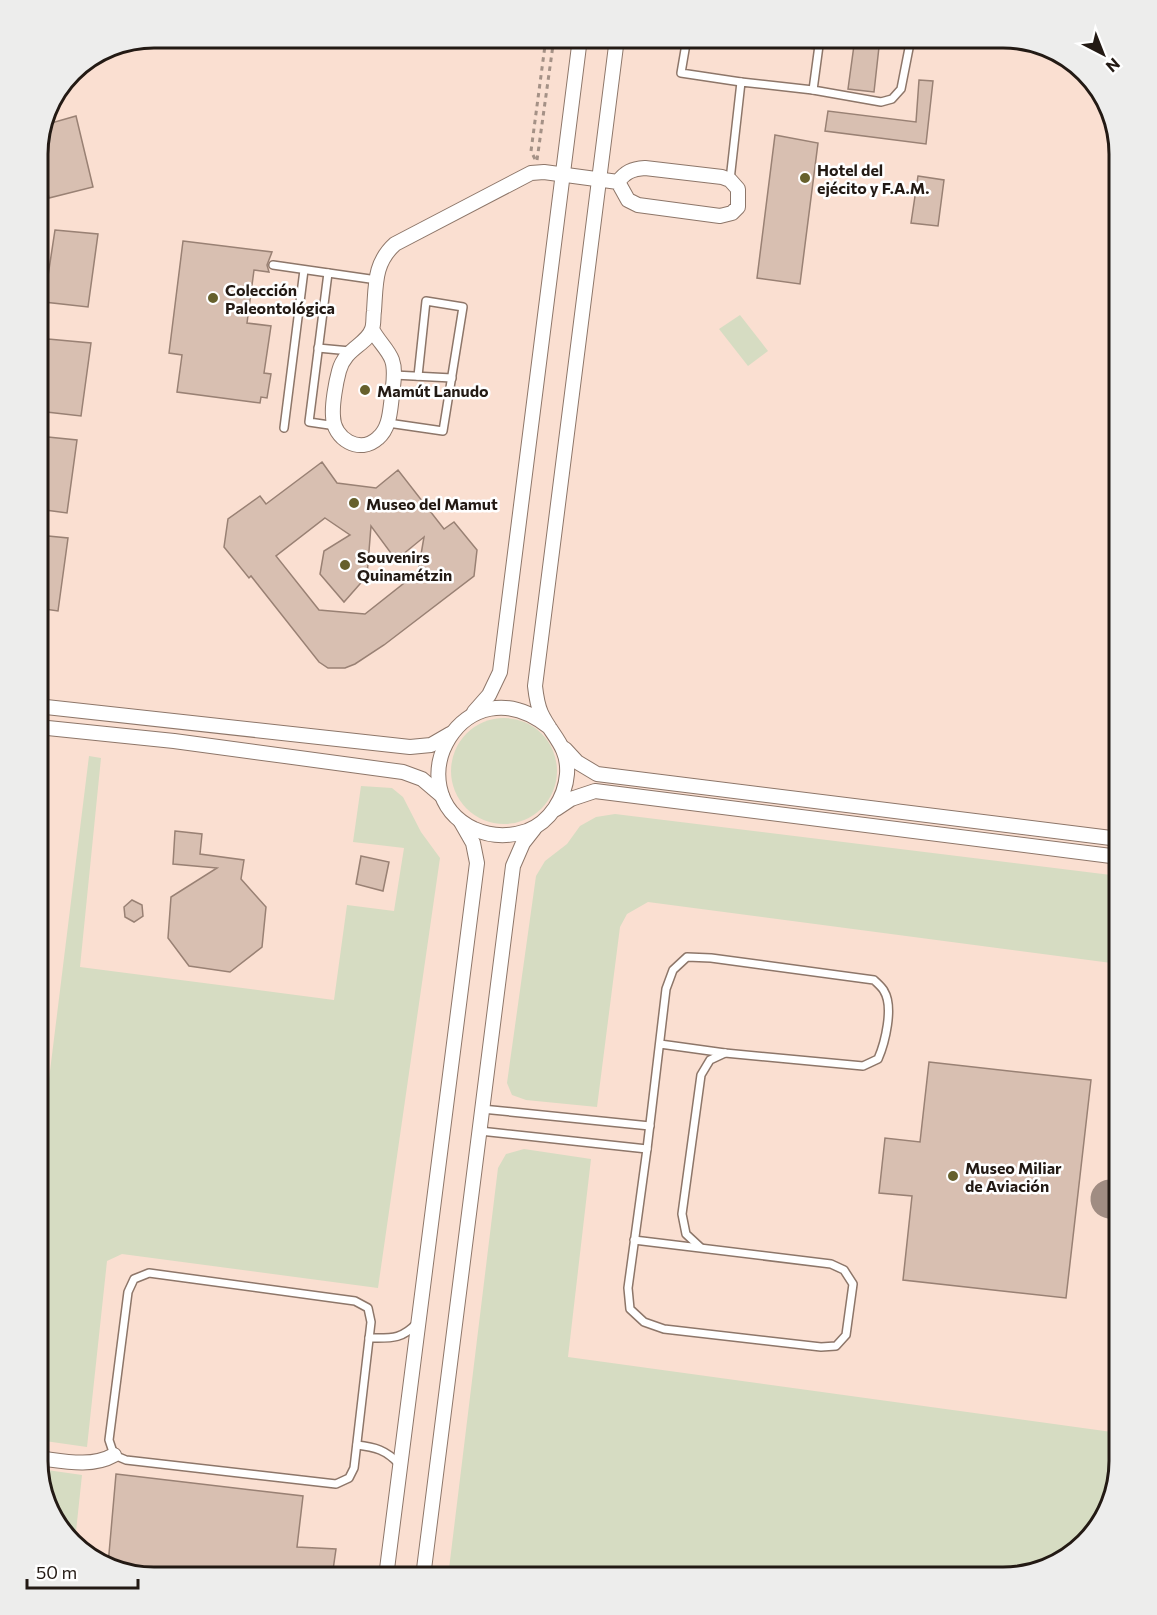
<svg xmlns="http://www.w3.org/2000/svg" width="1157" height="1615" font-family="Commissioner,sans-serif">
<rect width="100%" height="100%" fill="#fadfd1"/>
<g fill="#d6dcc2">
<polygon points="740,315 768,351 748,366 719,329"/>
<circle cx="504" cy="771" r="53"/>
<polygon points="89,756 101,758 80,967 334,1000 347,905 394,911 404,848 353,842 361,786 392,788 403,797 421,832 440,858 378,1288 122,1254 107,1261 87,1447 38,1440 38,1168"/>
<polygon points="615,814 1119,876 1119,964 648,902 627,914 620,927 597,1107 526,1100 512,1095 507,1083 536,876 545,861 567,844 580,826 596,817"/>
<polygon points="524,1149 591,1159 568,1357 1119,1433 1119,1461 1104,1519 1061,1562 1003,1577 621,1577 556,1569 545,1572 545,1577 448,1577 498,1168 506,1154"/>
<polygon points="40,1469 82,1475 75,1541 53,1519"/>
</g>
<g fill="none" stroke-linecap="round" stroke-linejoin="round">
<polyline stroke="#a08c82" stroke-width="39" points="1110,1199 1119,1200"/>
</g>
<g fill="#d8bfb1" stroke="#998174" stroke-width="1.5" fill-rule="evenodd">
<polygon points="855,38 880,38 874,92 848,89"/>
<polygon points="919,80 933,81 926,144 825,131 828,111 916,122"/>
<polygon points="76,116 93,187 49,198 38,146 44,125"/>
<polygon points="775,135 818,143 800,284 757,278"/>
<polygon points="918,176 944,180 938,226 911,223"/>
<polygon points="55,230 98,234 88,307 44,302"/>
<polygon points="183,241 272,252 267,265 269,272 254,270 247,323 271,326 264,373 271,374 267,398 261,397 260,403 177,392 182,355 169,353"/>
<polygon points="48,339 91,343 81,416 38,411"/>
<polygon points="38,436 77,440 67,513 38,509"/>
<path d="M322,462L337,483L376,488L398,470L444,529L454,522L477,550L474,576L384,645L355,664L345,668H328L319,662L251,576L249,578L224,547L228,519L260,496L266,504ZM325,518L350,535L324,551L320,574L344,602L367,576L371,526L396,560L424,537L418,572L365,614L319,610L276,556Z"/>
<polygon points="38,535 68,538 58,611 38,608"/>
<polygon points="175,831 202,834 200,854 244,860 241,879 266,907 262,947 230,972 189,966 168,938 171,897 217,868 173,864"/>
<polygon points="361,856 389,862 383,891 356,884"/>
<polygon points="132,900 142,905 143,916 134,922 125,917 124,907"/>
<polygon points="929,1062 1091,1080 1066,1298 903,1280 912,1196 879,1193 885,1138 920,1142"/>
<polygon points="116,1474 303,1496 297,1547 336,1549 332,1577 147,1577 108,1565"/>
</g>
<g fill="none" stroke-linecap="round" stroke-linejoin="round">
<g stroke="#8d7669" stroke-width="10">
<g id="service">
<polyline points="687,38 681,73 741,82"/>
<polyline points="764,38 819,45"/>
<polyline points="820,38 813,90 881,102 892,99 901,89 911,38"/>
<polyline points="730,180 741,82 813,90"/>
<polyline points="273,265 377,280"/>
<polyline points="328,273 309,422 336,426"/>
<polyline points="318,348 350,351"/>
<polyline points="394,375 452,378"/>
<polyline points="388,423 443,431 463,307 426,301 418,376"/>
<polyline points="284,428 304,270"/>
<polyline points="482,1109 650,1126"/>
<polyline points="480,1131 647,1149"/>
<path d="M634,1240L831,1264L844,1270L853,1284L846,1335L836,1346L821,1347L664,1329L644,1322L630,1309L628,1288L647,1149L666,989L673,970L687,957L711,958L874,980C877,983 882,987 884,991C894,1007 885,1043 878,1059L863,1066L725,1053L660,1044"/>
<polyline points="700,1247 686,1234 682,1214 701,1075 710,1060 725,1053"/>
<polygon points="149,1273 355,1301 368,1308 371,1322 354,1468 349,1478 336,1484 126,1460 114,1455 109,1440 128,1292 134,1279"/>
<path d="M369,1338C391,1338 401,1340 417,1323"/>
<path d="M357,1445C375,1447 386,1450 399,1464"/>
</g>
</g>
<g stroke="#8d7669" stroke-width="16">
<g id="minor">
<path d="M372,329C377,340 388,349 392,360C396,371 393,384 392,396C390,410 390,428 378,438C360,455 333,439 333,416C332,404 336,382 339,371C345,348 367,345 372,329C374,324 373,316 374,311C376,284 374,263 395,244L531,173L544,172L618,182L628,200L638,205L720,216L732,213L738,207V189L730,180L722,177L645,168C632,169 625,172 618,182"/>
<polyline points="38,705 46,707 410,747 431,745 450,734"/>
<polyline points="474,712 489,695 500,672 580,38"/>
<polyline points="38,727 174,741 403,772 422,779 442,796"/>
<path d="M549,727C464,659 393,790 474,829C492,837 509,837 527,831C550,822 565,798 567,774C569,746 551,735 541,713C537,704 536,695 535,686L617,38"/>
<polyline points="565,749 577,762 597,774 1119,839"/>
<polyline points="556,809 571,799 595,791 1119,857"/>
<path d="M38,1458C63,1461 91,1468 114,1455"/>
<polyline points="386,1577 477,863 473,843 461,822"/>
<polyline points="423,1577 513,866 523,843 534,829"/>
</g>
</g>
<g stroke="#a49186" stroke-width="3" stroke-dasharray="4.5 4.5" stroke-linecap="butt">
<polyline points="535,159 531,151 546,38"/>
<polyline points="537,160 554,38"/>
</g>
<use href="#service" stroke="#fff" stroke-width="7"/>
<use href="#minor" stroke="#fff" stroke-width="14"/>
</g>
<g fill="#66602c" stroke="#fff" stroke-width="2">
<circle cx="805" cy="178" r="6"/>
<circle cx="213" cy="298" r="6"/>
<circle cx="365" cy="390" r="6"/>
<circle cx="354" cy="503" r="6"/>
<circle cx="345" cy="565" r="6"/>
<circle cx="953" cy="1176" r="6"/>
</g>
<g text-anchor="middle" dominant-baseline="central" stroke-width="5" stroke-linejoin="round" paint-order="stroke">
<g font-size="16" font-weight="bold" fill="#231a14" stroke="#fff" text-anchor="start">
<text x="817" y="169">Hotel del<tspan x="817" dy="18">ejécito y F.A.M.</tspan></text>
<text x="225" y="289">Colección<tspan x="225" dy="18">Paleontológica</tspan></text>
<text x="377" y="390">Mamút Lanudo</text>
<text x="366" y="503">Museo del Mamut</text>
<text x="357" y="556">Souvenirs<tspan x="357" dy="18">Quinamétzin</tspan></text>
<text x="965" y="1167">Museo Miliar<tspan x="965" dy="18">de Aviación</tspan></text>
</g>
</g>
<path d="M0 0H1157V1615H0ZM154 48H1003A106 106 0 0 1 1109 154V1461A106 106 0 0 1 1003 1567H154A106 106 0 0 1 48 1461V154A106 106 0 0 1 154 48Z" fill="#ededec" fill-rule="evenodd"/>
<path fill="none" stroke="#231a14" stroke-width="3" d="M154 48H1003A106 106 0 0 1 1109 154V1461A106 106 0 0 1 1003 1567H154A106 106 0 0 1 48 1461V154A106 106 0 0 1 154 48Z"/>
<g transform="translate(1103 54) rotate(138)" stroke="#ffffff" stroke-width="4.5" paint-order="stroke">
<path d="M0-4.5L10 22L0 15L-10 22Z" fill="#231a14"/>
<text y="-9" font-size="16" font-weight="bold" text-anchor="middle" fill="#231a14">N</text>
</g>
<path d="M27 1579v9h111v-9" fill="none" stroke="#231a14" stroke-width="3"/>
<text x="36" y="1579" font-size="18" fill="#231a14" stroke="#ffffff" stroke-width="4.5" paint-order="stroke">50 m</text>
</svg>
